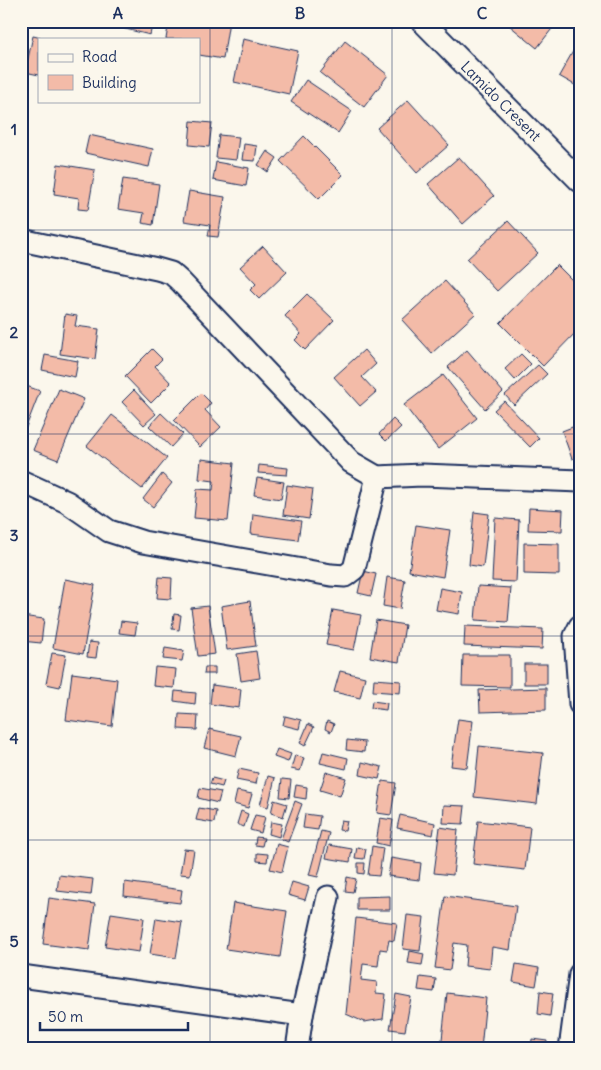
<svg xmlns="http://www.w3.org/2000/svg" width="601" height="1070" font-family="Delius,sans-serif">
<rect width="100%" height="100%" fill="#fbf7ec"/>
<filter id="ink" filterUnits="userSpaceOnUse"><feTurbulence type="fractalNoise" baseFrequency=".02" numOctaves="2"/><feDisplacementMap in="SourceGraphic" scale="10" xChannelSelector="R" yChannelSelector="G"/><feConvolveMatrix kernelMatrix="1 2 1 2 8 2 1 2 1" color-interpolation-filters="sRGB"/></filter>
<g filter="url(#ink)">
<g fill="#f3bba8" stroke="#1b2f5e">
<polygon points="93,21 153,21 150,35"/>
<polygon points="169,21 229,21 223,59 199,55 199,39 166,39"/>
<polygon points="504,21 558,21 537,48"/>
<polygon points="33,36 46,39 39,39 39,75 25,72"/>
<polygon points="243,39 298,51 289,94 234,82"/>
<polygon points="580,39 580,88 559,76"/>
<polygon points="345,41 388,75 364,107 320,73"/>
<polygon points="306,80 352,111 338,133 291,102"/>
<polygon points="408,100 449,145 417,173 377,128"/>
<polygon points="191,121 212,123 209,147 189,145"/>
<polygon points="89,135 153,149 149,167 85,153"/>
<polygon points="219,135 239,137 236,160 216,158"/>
<polygon points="304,136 343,175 319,199 280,161"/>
<polygon points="244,144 257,146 255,161 242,160"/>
<polygon points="267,151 277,158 268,172 258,165"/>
<polygon points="21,156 27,156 21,192"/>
<polygon points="459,157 494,196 463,224 428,184"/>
<polygon points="216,162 249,168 246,186 213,180"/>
<polygon points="58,164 95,170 88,210 78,209 79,198 54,194"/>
<polygon points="123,179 159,184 153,225 142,223 144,213 118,209"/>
<polygon points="189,191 225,197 218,237 208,236 210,225 184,221"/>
<polygon points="508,221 538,253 497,291 467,259"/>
<polygon points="263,246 287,272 259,299 250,290 256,284 240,267"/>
<polygon points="557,265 580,288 580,328 543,366 500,323"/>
<polygon points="445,281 475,314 432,353 402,320"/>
<polygon points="307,294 334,320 305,350 295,340 301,334 285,316"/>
<polygon points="65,314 77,316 75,326 99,329 95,359 60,354"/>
<polygon points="152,349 162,359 155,366 171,383 151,403 125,376"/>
<polygon points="364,350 376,364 362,377 376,392 360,406 334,377"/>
<polygon points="467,350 503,392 485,409 448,367"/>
<polygon points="521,354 531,364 515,380 505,369"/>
<polygon points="45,355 78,361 75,377 42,370"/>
<polygon points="538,365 547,374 514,405 505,395"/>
<polygon points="443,375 477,418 438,449 404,405"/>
<polygon points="21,384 40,391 21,440"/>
<polygon points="59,389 84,399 58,460 33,450"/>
<polygon points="134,390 156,414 144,425 122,402"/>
<polygon points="201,393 211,403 205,410 221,427 200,447 174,420"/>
<polygon points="504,401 539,438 530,447 494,410"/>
<polygon points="161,413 183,434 171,447 149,426"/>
<polygon points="112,415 167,458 142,489 87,446"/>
<polygon points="393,419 401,427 386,441 379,434"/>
<polygon points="575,426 580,440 580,456 572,459 562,431"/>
<polygon points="201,459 234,463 228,521 194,518 197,489 213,490 214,481 199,479"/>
<polygon points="259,465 288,468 287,475 258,473"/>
<polygon points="162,474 172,483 153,507 143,499"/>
<polygon points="257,478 284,482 281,499 254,495"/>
<polygon points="287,485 313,489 309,519 283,515"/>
<polygon points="529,508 563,510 562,531 528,530"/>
<polygon points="474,512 489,514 483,567 469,565"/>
<polygon points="253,514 301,521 298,540 251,534"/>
<polygon points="495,518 519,520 516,582 492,581"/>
<polygon points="416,525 450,530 443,577 409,571"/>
<polygon points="524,543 559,544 559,575 524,574"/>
<polygon points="363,571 376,574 371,596 358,593"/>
<polygon points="159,577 172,578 171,599 157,598"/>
<polygon points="387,577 405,580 400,609 383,606"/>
<polygon points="65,579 95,585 83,654 53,648"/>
<polygon points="478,586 511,588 508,622 475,620"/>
<polygon points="440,588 462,592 459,614 436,610"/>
<polygon points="250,601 256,646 227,650 221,606"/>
<polygon points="208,606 215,654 198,656 191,608"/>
<polygon points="333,610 361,615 354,650 326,645"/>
<polygon points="174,614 181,615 179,630 172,629"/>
<polygon points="21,616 44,619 41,643 21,641"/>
<polygon points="376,620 405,625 399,662 370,657"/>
<polygon points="121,621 137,623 135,635 119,633"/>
<polygon points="465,626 543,629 542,649 464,646"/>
<polygon points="89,642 98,643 96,658 87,657"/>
<polygon points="165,648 184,651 182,661 163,659"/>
<polygon points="256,651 260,678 241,681 237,654"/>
<polygon points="52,653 66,655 60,687 46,684"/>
<polygon points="463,655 510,655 510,687 462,686"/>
<rect x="524" y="664" width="23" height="20"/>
<polygon points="155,667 176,669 174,688 153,686"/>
<polygon points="205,667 215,667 215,674 204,674"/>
<polygon points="340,671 365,677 360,698 334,692"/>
<polygon points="72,673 117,679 112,726 66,720"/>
<polygon points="374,679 401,681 400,693 373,691"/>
<polygon points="212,685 241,689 239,708 210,704"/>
<polygon points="546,688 546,710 480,712 479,690"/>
<polygon points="175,691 196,693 195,704 174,701"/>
<polygon points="372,701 387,703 386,710 371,708"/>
<polygon points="179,714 198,715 197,730 178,729"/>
<polygon points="285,716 301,720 299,729 283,725"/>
<polygon points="458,719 473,721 467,768 451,766"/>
<polygon points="327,721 334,724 331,732 325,729"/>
<polygon points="308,724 314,727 305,746 300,743"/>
<polygon points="209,729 241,736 236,756 204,748"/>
<polygon points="347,740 365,742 364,752 346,750"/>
<polygon points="479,746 543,753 537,804 474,797"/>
<polygon points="277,749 291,754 288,762 274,757"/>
<polygon points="323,752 348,758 346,769 320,763"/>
<polygon points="295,755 304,758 300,771 291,769"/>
<polygon points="362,762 382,767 379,779 360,775"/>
<polygon points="239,769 258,773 256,784 236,780"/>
<polygon points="326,772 346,778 340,796 320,790"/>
<polygon points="268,776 275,778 268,807 260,805"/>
<polygon points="212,778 224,781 222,787 210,784"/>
<polygon points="282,779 291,780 289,798 280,797"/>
<polygon points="382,781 396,783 391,815 377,813"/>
<polygon points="296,785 307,787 306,799 294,797"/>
<polygon points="200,788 221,792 218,803 198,798"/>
<polygon points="237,791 252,794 248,808 234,804"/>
<polygon points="274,800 287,804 283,817 271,813"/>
<polygon points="295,801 302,804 288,842 281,839"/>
<polygon points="444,805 465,806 463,824 443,823"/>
<polygon points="199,808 216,811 214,823 196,820"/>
<polygon points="241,811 248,814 244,827 237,824"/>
<polygon points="305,814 320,816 318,830 303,828"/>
<polygon points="255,815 265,817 261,833 250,830"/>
<polygon points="400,815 435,823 433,835 397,828"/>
<polygon points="380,818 393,820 389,846 376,843"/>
<polygon points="341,820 347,821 345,831 339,830"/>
<polygon points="478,821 530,827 525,870 473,864"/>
<polygon points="271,822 282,824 279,837 269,834"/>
<polygon points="440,827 458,830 453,875 434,873"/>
<polygon points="321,831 329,833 318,877 309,875"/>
<polygon points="256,837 264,838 262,846 255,845"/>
<polygon points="277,844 288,847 282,872 270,869"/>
<polygon points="329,845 352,849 350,862 326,858"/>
<polygon points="372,846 383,848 379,876 368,875"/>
<polygon points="357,847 366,849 364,859 355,858"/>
<polygon points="184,849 194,850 190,875 180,874"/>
<polygon points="257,853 268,854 267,862 257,861"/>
<polygon points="391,858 421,863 419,880 388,876"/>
<polygon points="358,863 365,863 364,874 358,873"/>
<polygon points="59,875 93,879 91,895 57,891"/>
<polygon points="347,877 356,879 353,892 345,891"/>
<polygon points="125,882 182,890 180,903 124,896"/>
<polygon points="292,882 309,887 305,900 288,895"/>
<polygon points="390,896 390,910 357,910 357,897"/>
<polygon points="445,896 516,906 510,950 492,947 490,969 465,966 467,945 454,943 450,970 435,968"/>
<polygon points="49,898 95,904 89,950 43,944"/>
<polygon points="233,903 287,911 280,957 226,949"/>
<polygon points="111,913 144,918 139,952 105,947"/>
<polygon points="407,915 424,917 420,951 403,949"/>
<polygon points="156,918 182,922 176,958 150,954"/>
<polygon points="356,918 397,923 394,941 389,940 387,950 380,949 378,966 363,964 361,980 377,982 376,993 386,994 383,1019 364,1022 346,1014"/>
<polygon points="410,951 424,954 422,965 408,963"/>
<polygon points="516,964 539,968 536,986 513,982"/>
<polygon points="420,977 436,979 434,992 418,990"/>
<polygon points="540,991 553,993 550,1016 538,1014"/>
<polygon points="447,993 486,998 481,1049 441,1049"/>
<polygon points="396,994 411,997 405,1031 390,1029"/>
<polygon points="532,1039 547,1041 546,1049 531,1049"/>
</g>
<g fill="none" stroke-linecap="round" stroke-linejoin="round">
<g stroke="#1b2f5e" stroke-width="25">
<g id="minor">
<polyline points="422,21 580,181"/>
<polyline points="21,240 157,269 171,273 180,281 351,462 377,477 422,475 580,481"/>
<polyline points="21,481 67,502 109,531 143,542 331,575 345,576 354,569 377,477"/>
<polyline points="580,626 575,636 580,704"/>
<polyline points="21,976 302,1015"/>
<polyline points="297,1049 302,1015 328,897"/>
<polyline points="570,1049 580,974"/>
</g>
</g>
<use href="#minor" stroke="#fbf7ec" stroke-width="21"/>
</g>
</g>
<path fill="none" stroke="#1b2f5e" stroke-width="1" stroke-opacity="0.55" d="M210,21V1049M392,21V1049M21,230H580M21,434H580M21,636H580M21,840H580"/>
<g text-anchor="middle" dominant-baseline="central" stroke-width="4" stroke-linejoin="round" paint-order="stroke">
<g font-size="15" fill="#1b2f5e" stroke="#fbf7ec">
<text transform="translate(501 101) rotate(45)">Lamido Cresent</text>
</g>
</g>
<rect width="601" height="1070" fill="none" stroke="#fbf7ec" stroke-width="55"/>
<rect x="38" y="38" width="162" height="65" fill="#fbf7ec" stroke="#a1a7b3"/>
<rect x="48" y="54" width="25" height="8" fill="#fbf7ec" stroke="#a1a7b3"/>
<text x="82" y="62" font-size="15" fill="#1b2f5e">Road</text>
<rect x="48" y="75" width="25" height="15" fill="#f3bba8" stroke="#a1a7b3"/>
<text x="82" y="88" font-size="15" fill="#1b2f5e">Building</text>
<path d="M40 1022v8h148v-8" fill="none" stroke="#1b2f5e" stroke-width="2.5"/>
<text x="48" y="1022" font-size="15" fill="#1b2f5e" stroke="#fbf7ec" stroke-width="4" paint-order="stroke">50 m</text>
<rect x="28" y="28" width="546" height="1014" fill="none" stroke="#1b2f5e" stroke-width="2"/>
<g font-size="16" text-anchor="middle" font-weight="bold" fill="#1b2f5e">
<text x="118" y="19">A</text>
<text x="300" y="19">B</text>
<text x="482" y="19">C</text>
<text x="14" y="135">1</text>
<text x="14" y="338">2</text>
<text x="14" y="541">3</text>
<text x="14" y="744">4</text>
<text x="14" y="947">5</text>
</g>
</svg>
